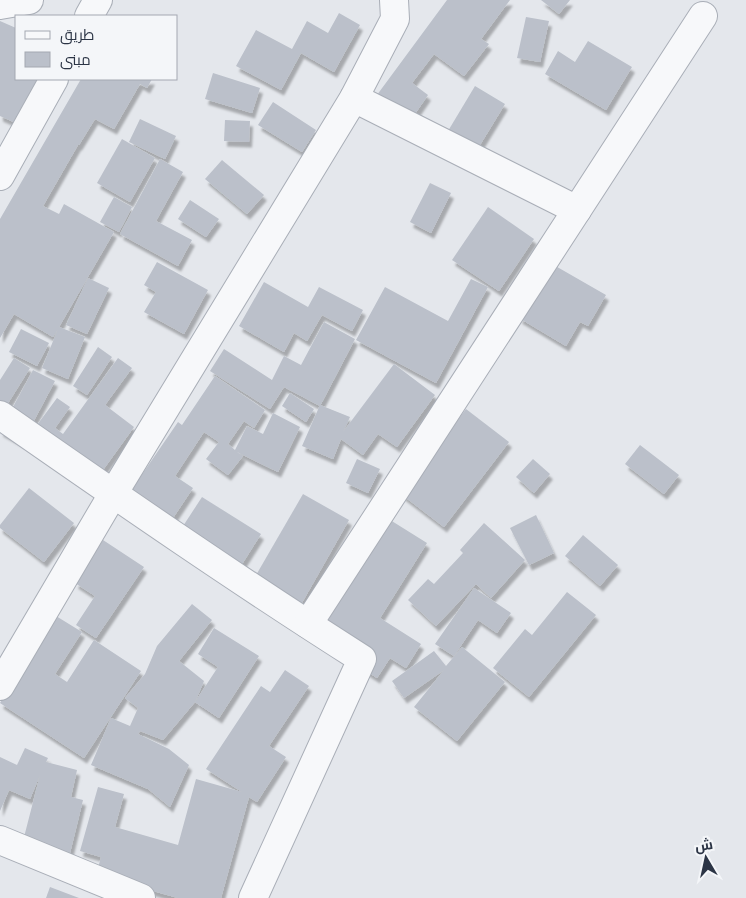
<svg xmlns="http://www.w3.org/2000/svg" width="746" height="898" font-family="Signika,Cairo,sans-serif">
<defs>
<filter id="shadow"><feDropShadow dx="3" dy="5.5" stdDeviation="1" flood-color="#0004"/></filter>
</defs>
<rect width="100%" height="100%" fill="#e4e7ec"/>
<g fill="#bbc0ca" filter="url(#shadow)">
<polygon points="447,0 510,0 481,39 489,44 464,76 434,54 412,83 428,95 408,124 374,99"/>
<polygon points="541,0 570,0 559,14"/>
<polygon points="339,13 360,25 334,72 301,53 281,90 236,66 256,30 292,49 307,21 328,33"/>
<polygon points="526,17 549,21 540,62 517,58"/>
<polygon points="0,21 16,28 16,79 45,79 25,127 0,116"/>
<polygon points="588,41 632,67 606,110 545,74 558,51 575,62"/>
<polygon points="213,73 260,88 252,113 205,99"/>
<polygon points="81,79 152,79 147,88 140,84 114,129 95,119 79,145 78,145 43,206 59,214 64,204 114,232 59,327 85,337 68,379 42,368 58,329 53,337 14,314 0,338 0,219"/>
<polygon points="475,86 505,104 469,163 439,146"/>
<polygon points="273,102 316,130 302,152 258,125"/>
<polygon points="140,119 176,136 165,159 129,142"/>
<polygon points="225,120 250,121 249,142 224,141"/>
<polygon points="122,139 155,158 130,202 97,183"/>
<polygon points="160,159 183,172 156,221 192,240 178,266 120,234"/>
<polygon points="222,160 264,195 247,214 205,179"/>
<polygon points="430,183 451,193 431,233 410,222"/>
<polygon points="114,197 132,207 119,232 100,222"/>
<polygon points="190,200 219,219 206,237 178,219"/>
<polygon points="488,207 534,239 499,291 452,260"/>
<polygon points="157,262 208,290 184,334 144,312 156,292 144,285"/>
<polygon points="552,264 606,295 588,326 580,322 566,346 519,318"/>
<polygon points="88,278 109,288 87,334 66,325"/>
<polygon points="471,279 488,287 436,383 356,340 385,287 448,321"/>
<polygon points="264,282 308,307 319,287 363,310 352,331 322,315 307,341 294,333 284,352 239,326"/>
<polygon points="324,322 355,339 320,406 284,387 270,409 210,371 224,349 272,380 284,356 301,365"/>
<polygon points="21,329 49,343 37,366 9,352"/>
<polygon points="98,347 112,357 87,395 73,386"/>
<polygon points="14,358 30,368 0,416 0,380"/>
<polygon points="118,358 132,368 105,405 134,427 90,488 37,425 57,398 70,407 55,428 63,434"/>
<polygon points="394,364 435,395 397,447 378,434 363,455 341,439 333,459 302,446 320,405 350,417 343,432"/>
<polygon points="33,370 55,381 22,443 0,431"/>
<polygon points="215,376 265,410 254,428 244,421 228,444 235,450 247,426 263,434 273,413 300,427 278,472 237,452 243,456 228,475 206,459 219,442 204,432 175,476 193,488 163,533 121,505 178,422 182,425"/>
<polygon points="290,393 314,409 306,422 282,406"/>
<polygon points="466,409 509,442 444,527 401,494"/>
<polygon points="640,445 679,475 664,494 625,464"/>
<polygon points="357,459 380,469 368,493 346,483"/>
<polygon points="533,459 550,474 534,493 516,477"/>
<polygon points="29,488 74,523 44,562 0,528 0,525"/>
<polygon points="303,494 349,520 295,615 248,589"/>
<polygon points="202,497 261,534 232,580 172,543"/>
<polygon points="536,515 554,553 529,565 510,528"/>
<polygon points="387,518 427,543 380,618 421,644 406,668 390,658 377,678 313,637"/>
<polygon points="484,523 525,560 491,598 476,584 436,626 408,600 428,579 434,584 463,553 460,550"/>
<polygon points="583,535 618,565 600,586 565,556"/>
<polygon points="103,540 144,567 96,638 76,625 95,596 75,583"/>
<polygon points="474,588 511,613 497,633 478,620 454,656 435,644"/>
<polygon points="567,592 596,615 529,697 493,668 525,629 532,635"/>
<polygon points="192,604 212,620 179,661 204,681 195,702 163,740 140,731 138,734 169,749 189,765 170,807 148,789 91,765 111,718 130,726 138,708 125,698 145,674 157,646"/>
<polygon points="56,616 82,632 55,674 67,682 94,640 141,671 84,758 0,703"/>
<polygon points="214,628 259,656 219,718 195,702 218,667 198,654"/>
<polygon points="462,647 505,682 457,741 414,707 444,670 404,698 392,681 434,651 446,666"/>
<polygon points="285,670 309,686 269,746 286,757 257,802 249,797 221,898 178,898 96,875 101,857 80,851 98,787 124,794 115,827 178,845 196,779 242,792 206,769 261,686 270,692"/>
<polygon points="25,748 48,758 46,762 77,770 71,797 83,800 70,853 23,841 40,775 30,799 9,790 0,811 0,757 17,765"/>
<polygon points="50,887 79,898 46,898"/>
</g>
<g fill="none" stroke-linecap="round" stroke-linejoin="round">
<g stroke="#a9aeb7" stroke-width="30">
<g id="minor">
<polyline points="0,5 29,0"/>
<polyline points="89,16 98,0"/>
<polyline points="354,98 577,210"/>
<polyline points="0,176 54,79"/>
<path d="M0,415C119,498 239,581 362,659L253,898"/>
<polyline points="308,624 703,16"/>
<polyline points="0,686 113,494 354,98 395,19 394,0"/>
<polyline points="0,840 141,898"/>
</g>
</g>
<use href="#minor" stroke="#f7f8fa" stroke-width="28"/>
</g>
<rect x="15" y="15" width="162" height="65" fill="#f4f6f9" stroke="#a4a8b1"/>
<rect x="25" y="31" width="25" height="8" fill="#f7f8fa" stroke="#a4a8b1"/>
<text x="60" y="40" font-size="15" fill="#2b3445">طريق</text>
<rect x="25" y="52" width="25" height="15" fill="#bbc0ca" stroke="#a4a8b1"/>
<text x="60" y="65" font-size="15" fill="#2b3445">مبنى</text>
<g transform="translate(706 858) rotate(351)" stroke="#f4f6f9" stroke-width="4" paint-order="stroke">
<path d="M0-4L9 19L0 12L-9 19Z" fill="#2b3445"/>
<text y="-8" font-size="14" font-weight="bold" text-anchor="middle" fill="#2b3445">ش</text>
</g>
</svg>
